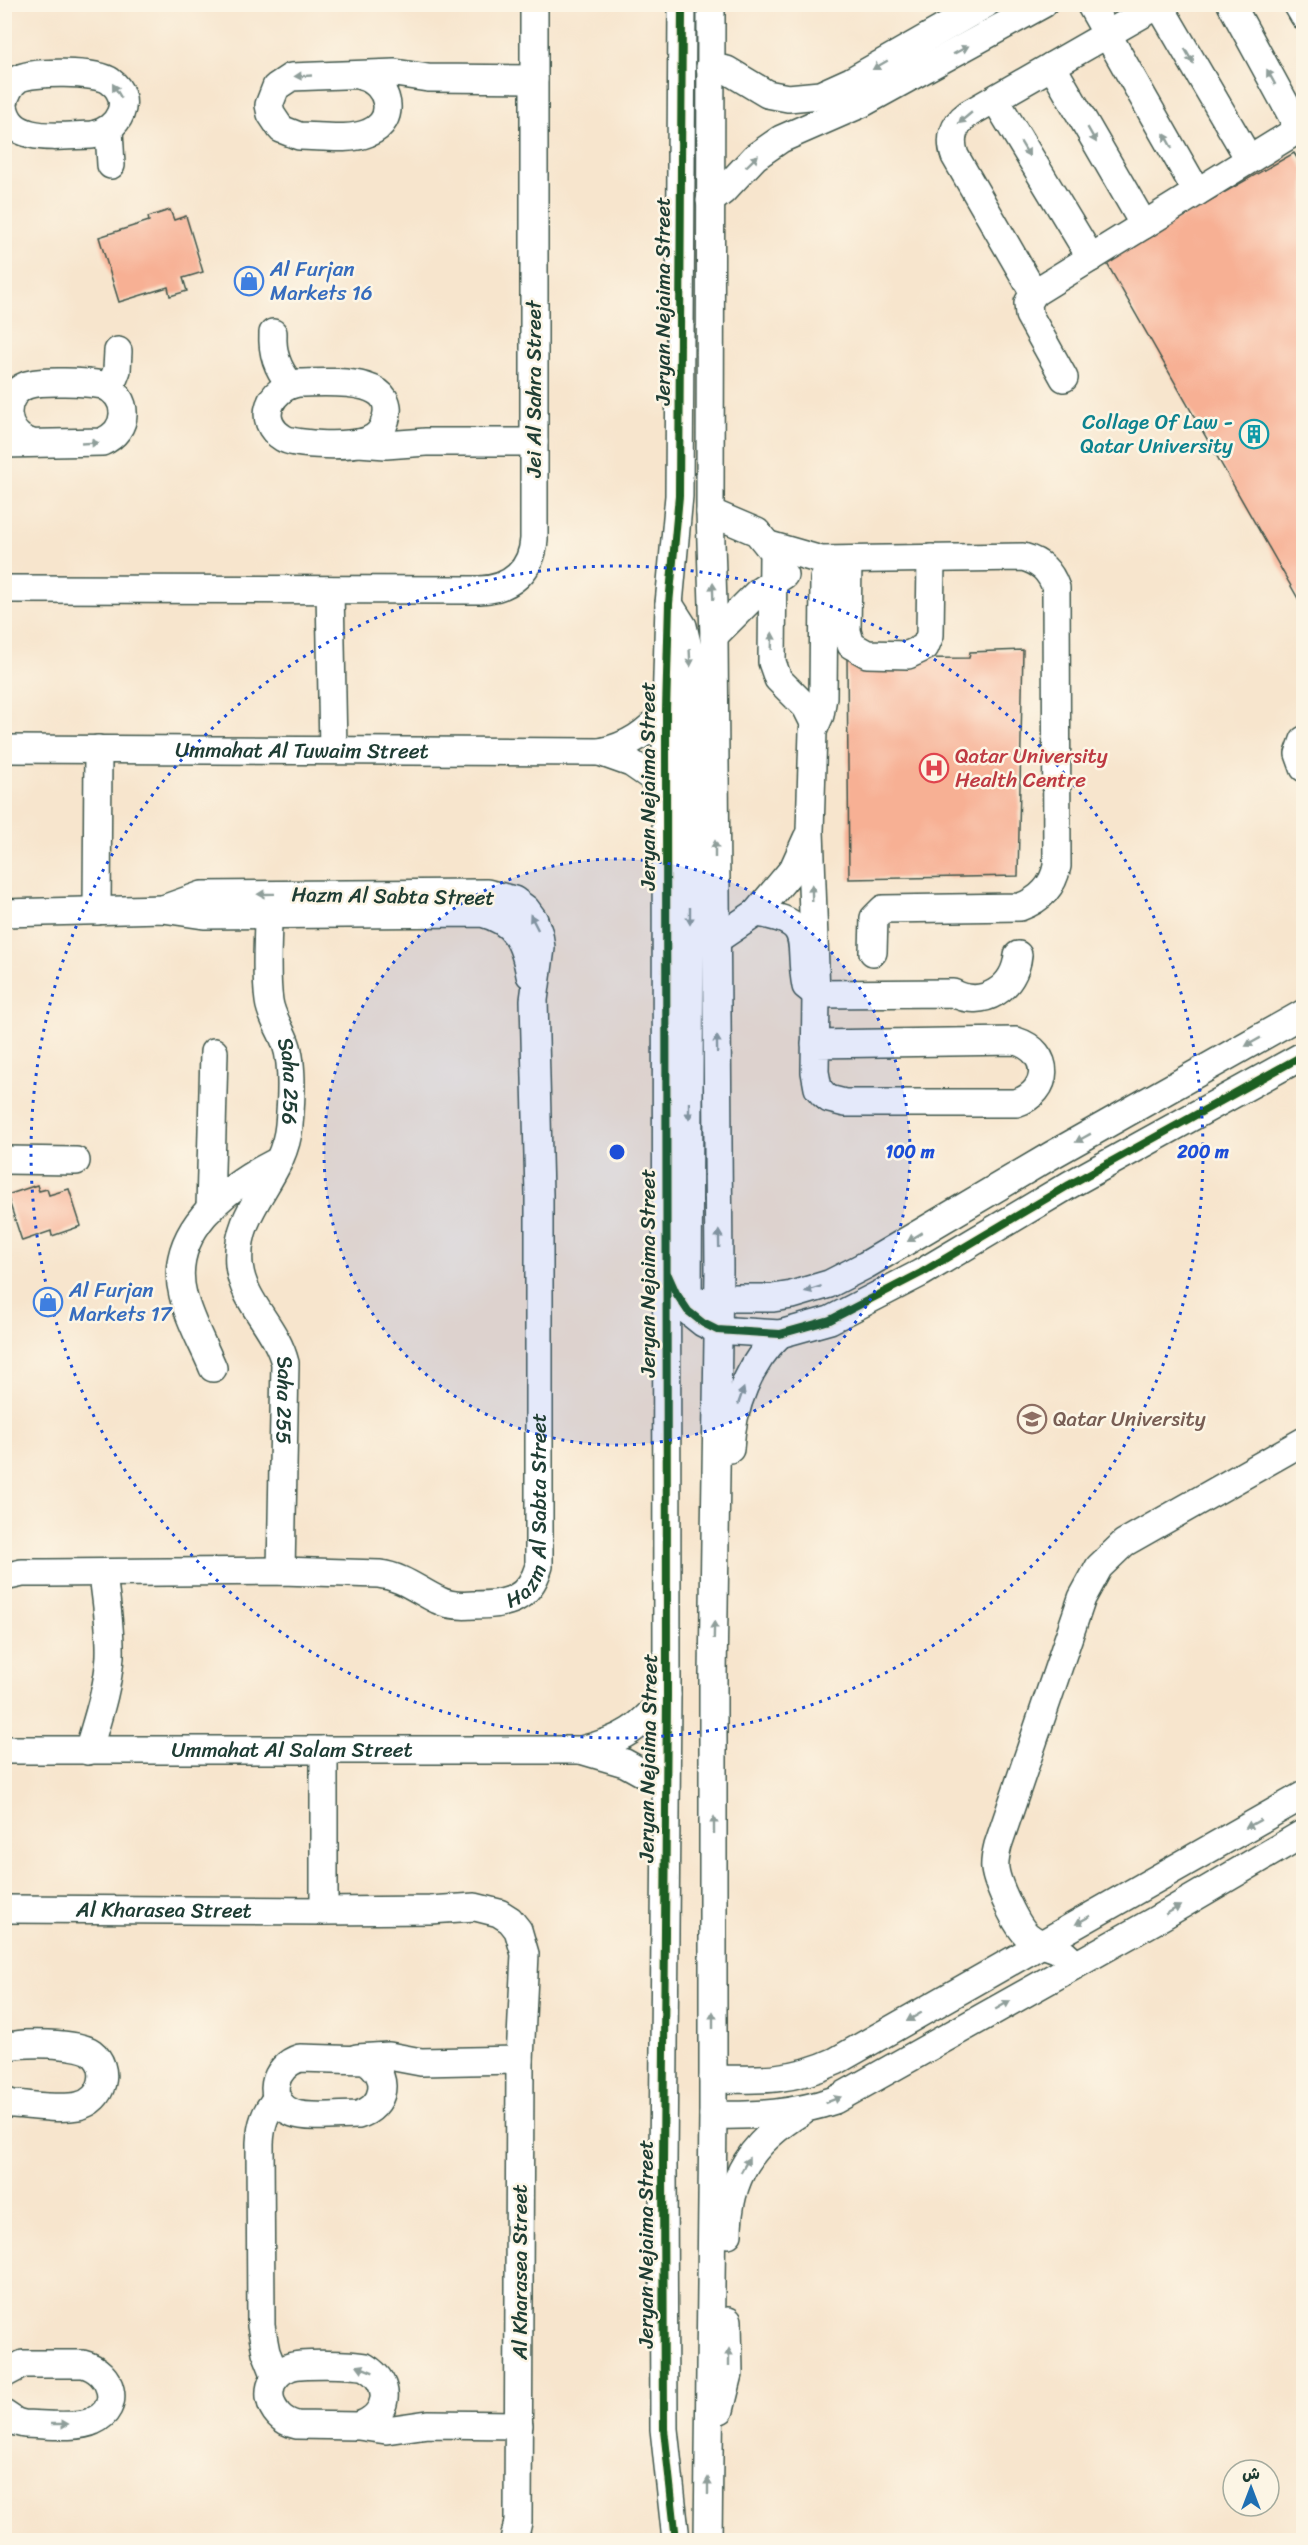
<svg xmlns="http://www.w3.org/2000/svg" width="1308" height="2545" font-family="Sriracha,'Playpen Sans Arabic',sans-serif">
<rect width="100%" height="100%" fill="#fcf5e5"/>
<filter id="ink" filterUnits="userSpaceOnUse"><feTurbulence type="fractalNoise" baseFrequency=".0167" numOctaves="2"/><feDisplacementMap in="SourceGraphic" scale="12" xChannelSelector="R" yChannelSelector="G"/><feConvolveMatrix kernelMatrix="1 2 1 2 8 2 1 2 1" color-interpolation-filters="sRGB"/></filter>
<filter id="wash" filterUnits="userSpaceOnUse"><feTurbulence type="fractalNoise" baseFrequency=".008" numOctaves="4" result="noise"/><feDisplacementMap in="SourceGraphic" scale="24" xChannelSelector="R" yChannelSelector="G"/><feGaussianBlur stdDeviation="1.35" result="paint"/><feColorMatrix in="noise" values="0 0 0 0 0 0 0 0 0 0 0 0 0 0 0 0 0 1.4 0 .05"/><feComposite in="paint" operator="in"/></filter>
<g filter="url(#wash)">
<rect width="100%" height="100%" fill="#f7e5cd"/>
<g id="blocks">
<g fill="#f7b094">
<polygon points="1294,153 1304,169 1304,609 1105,260"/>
<polygon points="170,210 174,220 186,216 203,272 183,278 187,291 170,296 168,287 119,302 99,237 149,221 148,217"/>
<polygon points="1023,650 1018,876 849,879 847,659 969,658 970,652"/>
<polygon points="37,1185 39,1191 47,1189 49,1195 69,1189 81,1226 52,1236 51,1231 22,1241 7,1195"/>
</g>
</g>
</g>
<g filter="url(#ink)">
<use href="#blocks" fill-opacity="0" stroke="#3f564b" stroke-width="1.5"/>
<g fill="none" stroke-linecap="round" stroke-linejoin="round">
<g stroke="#3f564b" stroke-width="30">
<g id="minor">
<polyline points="1090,4 1197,192"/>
<polyline points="1231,4 1299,129"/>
<polyline points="1297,4 1304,16"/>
<polyline points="1159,5 1249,159"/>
<polyline points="1052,66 1144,225"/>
<polyline points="710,67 727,70 767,94 788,98 820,95 851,81 986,4"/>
<path d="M361,76C389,82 399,121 368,133C349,141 320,136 299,136L281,129L271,114L269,105L276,87L291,77L395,73L428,78L534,79"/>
<polyline points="995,99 1091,258"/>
<path d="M4,103C6,93 10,85 18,79C31,71 97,71 110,81C135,99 119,131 92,135C63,135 10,146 4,106"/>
<polyline points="109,130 111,165"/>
<polyline points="710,201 723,191 755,157 781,139 861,104 1043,4"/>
<path d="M1034,293L955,156C949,139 953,125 968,114L1160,4"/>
<path d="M273,333C272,353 277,368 290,384"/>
<polyline points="1064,378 1029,315 1028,303 1034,293 1304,126"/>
<path d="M299,383C324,383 404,374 384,424C382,431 376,437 369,440C355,447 296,446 283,438C255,421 270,387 299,383Z"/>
<polyline points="110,388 117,370 118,351"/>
<polyline points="359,443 386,445 426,442 534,442"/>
<path d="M4,444L102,442C130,430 130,397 103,385C87,382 41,380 27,385C0,395 2,435 32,443"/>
<polyline points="710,512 757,532 773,552 772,662 778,679 806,707 815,725"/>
<path d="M769,545L821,560L1023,557C1041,562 1050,571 1056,588L1057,866C1053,887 1040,900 1020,907L883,909L874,918L873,952"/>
<polyline points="848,560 847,631 851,645 867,654 908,655 925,647 930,635 931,558"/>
<path d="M4,589L480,590C511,589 532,570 534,539V4"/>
<polyline points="330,590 333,750"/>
<polyline points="669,604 683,626 691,660 688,1310"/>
<polyline points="714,636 758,592 784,575"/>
<polyline points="1304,740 1299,754 1304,768"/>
<path id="s1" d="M4,749L600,752C629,746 647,733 666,711"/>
<polyline points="600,752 631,763 666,787"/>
<polyline points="97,911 98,749"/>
<path d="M4,913L163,909L204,915L482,913C516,922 524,942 530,975"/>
<path d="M756,913C817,922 797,941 806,986L816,994L953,993C983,1009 1015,988 1018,955"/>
<path id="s2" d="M268,914C268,943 265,973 269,1001C271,1017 281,1029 286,1044C293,1064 291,1103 289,1125C284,1180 234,1207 239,1265C243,1303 276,1326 285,1363L281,1571"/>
<polyline points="716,940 756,913 793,869 807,838"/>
<path d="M815,1044L1016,1041C1052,1052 1051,1092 1016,1103H845L829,1099L823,1094L818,1088L815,1072L816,994L810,831L813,731L820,715L823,697L824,579"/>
<polyline points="4,1160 76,1161"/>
<polyline points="210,1209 214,1052"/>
<polyline points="668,1276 676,1293 688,1311 703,1323 717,1330 780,1334 830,1320 921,1273 1069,1185 1304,1055"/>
<polyline points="701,1303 718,1298 773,1298 792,1295 829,1284 866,1265 1052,1155 1304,1013"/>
<path d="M213,1368C203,1344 189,1320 183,1295C167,1233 225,1188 274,1163"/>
<path d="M730,1449C732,1407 749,1363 780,1334"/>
<path id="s3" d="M4,1577L22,1573H45L281,1571L379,1574C403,1577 417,1590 438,1600C449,1606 462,1606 474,1605C507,1605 529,1600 539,1566V1194L534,1000L541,948L539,934L534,920L526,909L514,900L487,893L202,895L163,909"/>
<path id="s4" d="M4,1750H581C623,1740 640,1728 667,1695"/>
<polyline points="324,1750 324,1911"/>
<polyline points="581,1750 625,1763 665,1785"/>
<path d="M88,1751C97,1720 108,1689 110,1656C111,1629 106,1601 103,1574"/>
<path id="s5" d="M4,1909L324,1911L430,1910L475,1907L499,1913L510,1920L518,1930L525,1954L520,2060L518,2522L514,2540"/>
<path d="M1074,1965C1060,1943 1045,1950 1028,1936C1016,1926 997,1884 995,1869C994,1861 996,1853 998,1845L1082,1598L1099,1567L1124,1543L1304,1441"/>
<path d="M4,2048C18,2041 78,2043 91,2052C112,2068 103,2101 78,2106C58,2110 33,2105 13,2104L4,2101"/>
<path d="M300,2058L365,2060C391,2075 386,2107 358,2115C340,2115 308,2119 293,2113C264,2101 273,2066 300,2058Z"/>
<polyline points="357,2058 389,2056 421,2062 520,2060"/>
<path d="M713,2079C760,2080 793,2081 836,2061L1304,1795"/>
<path d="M713,2115C756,2116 794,2114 835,2100L1154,1921L1304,1833"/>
<path d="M728,2234C728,2177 752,2142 801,2112"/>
<path d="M4,2374L23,2364H83C112,2371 123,2408 93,2421C77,2429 42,2424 24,2424L16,2422L4,2414"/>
<path d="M276,2377L266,2352L261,2326L260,2143C261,2124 265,2112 277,2098"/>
<polyline points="720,2410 729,2374 728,2321"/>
<path d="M358,2426C389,2416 394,2384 365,2367C351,2364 302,2363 290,2367C258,2379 267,2419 297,2425L358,2426L386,2430L428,2424L519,2425"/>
<polyline points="676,2540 664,2429 663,2165 667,1695 666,711 669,604 679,496 682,4"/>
<polyline points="708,2540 713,2115 713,1675 719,1271 714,636 710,512 711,4"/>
</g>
</g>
<use href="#minor" stroke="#fff" stroke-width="27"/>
<g stroke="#fcf5e5" stroke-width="11">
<g id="cycleway">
<polyline points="668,1275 676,1293 688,1311 703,1323 717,1330 780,1334 830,1320 921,1273 1069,1185 1304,1055"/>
<polyline points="676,2540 664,2429 663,2165 667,1695 666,711 669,604 679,496 682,4"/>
</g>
</g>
<use href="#cycleway" stroke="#1b5e20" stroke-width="8"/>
</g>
<defs><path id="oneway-solid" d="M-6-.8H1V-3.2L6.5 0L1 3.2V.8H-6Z" transform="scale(1.5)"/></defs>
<g fill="#8f9e9a">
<use href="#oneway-solid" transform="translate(961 50) rotate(-28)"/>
<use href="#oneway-solid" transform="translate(1189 56) rotate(60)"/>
<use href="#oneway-solid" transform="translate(880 65) rotate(150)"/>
<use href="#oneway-solid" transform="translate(303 76) rotate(177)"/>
<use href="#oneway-solid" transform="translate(1271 77) rotate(-119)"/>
<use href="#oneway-solid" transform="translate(117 91) rotate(-121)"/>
<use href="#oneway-solid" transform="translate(965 118) rotate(140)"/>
<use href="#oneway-solid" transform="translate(1092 135) rotate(60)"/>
<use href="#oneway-solid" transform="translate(1168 141) rotate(-119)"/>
<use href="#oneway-solid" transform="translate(1025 149) rotate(59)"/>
<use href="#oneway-solid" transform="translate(752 161) rotate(-44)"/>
<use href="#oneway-solid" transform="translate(90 443) rotate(-3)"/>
<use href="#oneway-solid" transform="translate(713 591) rotate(-92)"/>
<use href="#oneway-solid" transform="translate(772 641) rotate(-88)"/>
<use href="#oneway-solid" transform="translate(690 658) rotate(87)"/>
<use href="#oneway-solid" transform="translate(715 849) rotate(-90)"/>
<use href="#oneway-solid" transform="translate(812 893) rotate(-92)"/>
<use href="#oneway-solid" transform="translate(266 894) rotate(179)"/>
<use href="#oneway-solid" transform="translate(690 916) rotate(90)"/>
<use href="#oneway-solid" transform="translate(534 922) rotate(-117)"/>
<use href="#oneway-solid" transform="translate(1253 1042) rotate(151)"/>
<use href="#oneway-solid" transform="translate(717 1044) rotate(-91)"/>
<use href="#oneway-solid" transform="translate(689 1111) rotate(90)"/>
<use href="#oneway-solid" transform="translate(1083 1138) rotate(151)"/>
<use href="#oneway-solid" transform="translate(915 1237) rotate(149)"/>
<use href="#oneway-solid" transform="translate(719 1239) rotate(-91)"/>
<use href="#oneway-solid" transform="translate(813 1289) rotate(162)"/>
<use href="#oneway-solid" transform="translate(741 1396) rotate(-71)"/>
<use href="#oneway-solid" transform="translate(714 1630) rotate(-89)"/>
<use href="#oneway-solid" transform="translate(1253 1824) rotate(151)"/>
<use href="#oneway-solid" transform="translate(714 1825) rotate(-90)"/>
<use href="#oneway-solid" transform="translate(1173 1910) rotate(-30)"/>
<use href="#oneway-solid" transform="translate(1083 1920) rotate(151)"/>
<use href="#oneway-solid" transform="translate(1003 2005) rotate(-30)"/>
<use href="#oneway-solid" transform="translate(914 2017) rotate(150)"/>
<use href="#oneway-solid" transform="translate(713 2020) rotate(-90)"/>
<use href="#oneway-solid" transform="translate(833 2100) rotate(-21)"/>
<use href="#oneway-solid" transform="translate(745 2165) rotate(-61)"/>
<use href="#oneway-solid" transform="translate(729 2357) rotate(-90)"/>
<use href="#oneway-solid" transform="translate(365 2369) rotate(-158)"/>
<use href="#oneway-solid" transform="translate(60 2424)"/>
<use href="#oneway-solid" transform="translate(708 2486) rotate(-90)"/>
</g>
</g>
<circle cx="617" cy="1152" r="293" fill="#1d4ed8" fill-opacity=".12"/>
<g fill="none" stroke="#1d4ed8" stroke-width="3" stroke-dasharray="3 6">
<circle cx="617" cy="1152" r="293"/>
<circle cx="617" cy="1152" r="586"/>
</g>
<defs>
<g id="shop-ring" transform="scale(1.5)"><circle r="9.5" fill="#fcf5e5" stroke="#3f7fe0" stroke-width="1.5"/><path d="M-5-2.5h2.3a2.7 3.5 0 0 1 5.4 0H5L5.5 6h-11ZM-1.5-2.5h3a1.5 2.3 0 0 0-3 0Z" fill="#3f7fe0"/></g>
<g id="building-ring" transform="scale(1.5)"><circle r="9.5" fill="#fcf5e5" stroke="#0f9aa8" stroke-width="1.5"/><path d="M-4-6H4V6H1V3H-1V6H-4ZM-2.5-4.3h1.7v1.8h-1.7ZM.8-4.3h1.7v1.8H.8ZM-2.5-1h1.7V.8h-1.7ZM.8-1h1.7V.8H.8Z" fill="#0f9aa8"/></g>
<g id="hospital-ring" transform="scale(1.5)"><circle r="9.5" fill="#fcf5e5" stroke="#e0444e" stroke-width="1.5"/><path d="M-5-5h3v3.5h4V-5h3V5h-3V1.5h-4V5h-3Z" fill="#e0444e"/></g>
<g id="university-ring" transform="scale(1.5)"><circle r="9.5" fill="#fcf5e5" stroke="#8d6e63" stroke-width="1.5"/><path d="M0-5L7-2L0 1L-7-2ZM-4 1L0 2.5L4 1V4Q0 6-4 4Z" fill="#8d6e63"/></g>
</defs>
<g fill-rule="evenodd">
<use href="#shop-ring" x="249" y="281"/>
<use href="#building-ring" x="1254" y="434"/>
<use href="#hospital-ring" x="934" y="768"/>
<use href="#shop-ring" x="48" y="1302"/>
<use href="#university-ring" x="1032" y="1419"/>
</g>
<g text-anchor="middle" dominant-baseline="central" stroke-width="5" stroke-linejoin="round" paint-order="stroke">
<g font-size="21" fill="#366cbe" stroke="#fcf5e5" text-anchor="start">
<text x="270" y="269">Al Furjan<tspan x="270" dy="24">Markets 16</tspan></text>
<text x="69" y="1290">Al Furjan<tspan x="69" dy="24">Markets 17</tspan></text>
</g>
<g font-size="21" fill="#1f3d34" stroke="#fcf5e5">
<text transform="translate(663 301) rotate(-90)">Jeryan Nejaima Street</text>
<text transform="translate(534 389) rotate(-90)">Jei Al Sahra Street</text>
<text stroke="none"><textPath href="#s1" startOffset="298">Ummahat Al Tuwaim Street</textPath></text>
<text transform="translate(648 786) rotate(-90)">Jeryan Nejaima Street</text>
<text transform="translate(393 896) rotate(1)">Hazm Al Sabta Street</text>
<text stroke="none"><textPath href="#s2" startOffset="171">Saha 256</textPath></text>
<text transform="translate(648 1273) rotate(-90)">Jeryan Nejaima Street</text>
<text stroke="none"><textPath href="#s2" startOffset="512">Saha 255</textPath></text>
<text stroke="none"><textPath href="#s3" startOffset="612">Hazm Al Sabta Street</textPath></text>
<text stroke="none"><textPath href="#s4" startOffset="288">Ummahat Al Salam Street</textPath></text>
<text transform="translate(648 1758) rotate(-89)">Jeryan Nejaima Street</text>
<text stroke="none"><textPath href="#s5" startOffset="160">Al Kharasea Street</textPath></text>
<text transform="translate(646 2244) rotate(-90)">Jeryan Nejaima Street</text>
<text transform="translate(520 2272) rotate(-90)">Al Kharasea Street</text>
</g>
<g font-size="21" fill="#0d838f" stroke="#fcf5e5" text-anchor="end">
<text x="1233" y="422">Collage Of Law -<tspan x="1233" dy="24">Qatar University</tspan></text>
</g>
<g font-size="21" fill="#be3a42" stroke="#fcf5e5" text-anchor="start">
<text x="955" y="756">Qatar University<tspan x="955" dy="24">Health Centre</tspan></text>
</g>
<g font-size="21" fill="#785e54" stroke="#fcf5e5" text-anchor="start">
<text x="1053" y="1419">Qatar University</text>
</g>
</g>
<circle cx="617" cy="1152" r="9" fill="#1d4ed8" stroke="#fcf5e5" stroke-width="3"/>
<g font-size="18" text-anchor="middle" font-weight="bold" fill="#1d4ed8" stroke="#fcf5e5" stroke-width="5" stroke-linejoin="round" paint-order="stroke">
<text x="910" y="1158">100 m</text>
<text x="1203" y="1158">200 m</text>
</g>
<rect width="1308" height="2545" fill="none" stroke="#fcf5e5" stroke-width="24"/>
<g transform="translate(1251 2488)"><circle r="28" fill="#fcf5e5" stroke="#a4ab9e" stroke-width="1.5"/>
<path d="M0-4.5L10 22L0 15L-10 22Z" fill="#1f6fb2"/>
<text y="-9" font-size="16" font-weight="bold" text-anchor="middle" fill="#1f3d34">ش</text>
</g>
</svg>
